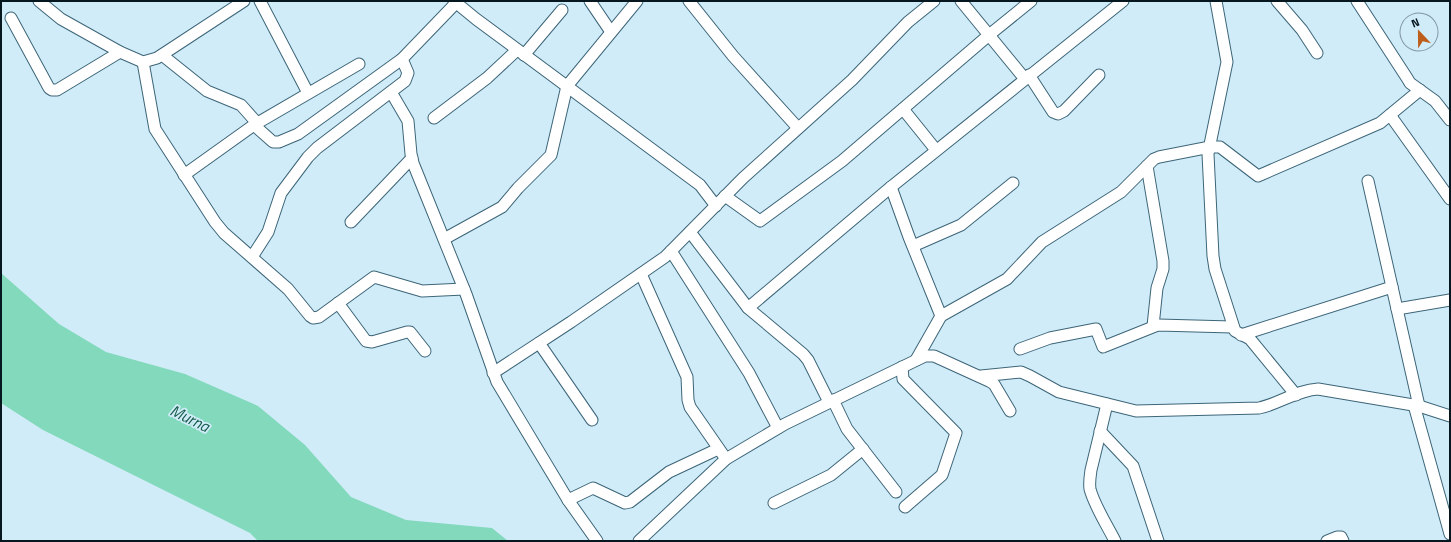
<svg xmlns="http://www.w3.org/2000/svg" width="1451" height="542" font-family="'Titillium Web',sans-serif">
<rect width="100%" height="100%" fill="#d1ecf9"/>
<polygon fill="#82d9bb" points="1,273 59,324 106,352 185,374 258,406 305,445 351,497 406,520 492,528 508,541 258,541 250,533 43,430 1,403"/>
<g fill="none" stroke-linecap="round" stroke-linejoin="round">
<g stroke="#3c6578" stroke-width="13">
<g id="minor">
<polyline points="39,1 61,19 120,52 143,62 157,58 244,1"/>
<polyline points="260,1 308,93"/>
<polyline points="454,1 476,19 700,185 716,206"/>
<polyline points="590,1 611,32"/>
<polyline points="689,1 733,56 798,128"/>
<polyline points="961,1 1025,79"/>
<polyline points="1216,1 1227,62 1208,154 1213,256 1215,269 1235,331 1250,339 1296,395"/>
<polyline points="1277,1 1302,30 1317,53"/>
<polyline points="1357,1 1407,78 1410,83 1435,101 1450,120"/>
<polyline points="11,18 49,88 52,90 57,90 120,52"/>
<polyline points="162,55 207,91 241,105 257,123"/>
<polyline points="524,55 562,10"/>
<polyline points="143,62 155,129 215,222 224,233 288,289 310,316 313,318 319,317 374,277 422,291 464,289"/>
<polyline points="1029,75 1053,112 1058,114 1064,111 1099,75"/>
<polyline points="391,92 408,121 411,154 413,163 466,294 497,382 568,500 597,541"/>
<polyline points="903,109 936,150"/>
<polyline points="1390,115 1450,199"/>
<polyline points="434,118 487,78 517,50"/>
<polyline points="254,125 273,142 279,142 298,134 402,59 456,3"/>
<polyline points="1147,166 1163,261 1163,269 1157,288 1153,326"/>
<polyline points="184,175 254,125 359,64"/>
<polyline points="1368,181 1419,406"/>
<polyline points="891,187 909,237 941,316"/>
<polyline points="725,196 760,221 842,161 989,35 1031,1"/>
<polyline points="351,222 412,158"/>
<polyline points="690,232 748,308 803,354 808,360 829,402"/>
<polyline points="444,239 502,207 518,188 551,155 567,86 637,1"/>
<polyline points="913,246 961,225 1013,183"/>
<polyline points="671,251 749,373 778,428"/>
<polyline points="252,257 268,232 281,193 308,157 317,148 405,81 408,73 402,59"/>
<polyline points="641,274 687,377 688,400 690,407 726,459"/>
<polyline points="338,303 366,341 372,342 407,332 410,332 425,351"/>
<polyline points="748,308 891,187 1123,1"/>
<polyline points="1397,309 1450,300"/>
<polyline points="1241,335 1392,287"/>
<polyline points="539,343 592,420"/>
<polyline points="1020,349 1050,338 1096,329 1103,347 1158,325 1232,327"/>
<polyline points="916,360 941,316 1007,279 1042,242 1121,192 1154,159 1159,157 1210,147 1220,147 1258,176 1380,123 1420,90"/>
<polyline points="902,367 903,379 956,433 942,475 905,507"/>
<polyline points="493,373 571,322 665,257 743,178 852,80 908,22 934,1"/>
<path d="M981,376L1021,372L1030,376L1059,392L1136,411L1259,408C1279,404 1297,390 1318,389L1419,406L1450,416"/>
<polyline points="833,400 847,429 896,492"/>
<path d="M1107,404L1091,470C1090,477 1089,483 1090,489C1094,505 1108,527 1115,541"/>
<polyline points="1414,405 1450,534"/>
<polyline points="1100,431 1133,466 1158,541"/>
<polyline points="568,500 593,488 625,503 630,502 669,472 718,449"/>
<polyline points="774,503 831,475 863,449"/>
<polyline points="639,541 726,459 785,424 925,356 934,356 989,381 994,384 1010,411"/>
<polyline points="1327,541 1337,537 1341,537 1343,541"/>
</g>
</g>
<use href="#minor" stroke="#fff" stroke-width="11"/>
</g>
<g text-anchor="middle" dominant-baseline="central" stroke-width="3.5" stroke-linejoin="round" paint-order="stroke">
<g font-size="16" font-style="italic" fill="#145a47" stroke="#d1ecf9">
<text transform="translate(190 418) rotate(26)">Murna</text>
</g>
</g>
<rect width="1451" height="542" fill="none" stroke="#06171f" stroke-width="4"/>
<g transform="translate(1419 32) rotate(338)"><circle r="19" fill="#d1ecf9" stroke="#8097a2"/>
<path d="M0-3L7 15L0 10L-7 15Z" fill="#be5e1b"/>
<text y="-6" font-size="11" font-weight="bold" text-anchor="middle" fill="#06171f">N</text>
</g>
</svg>
